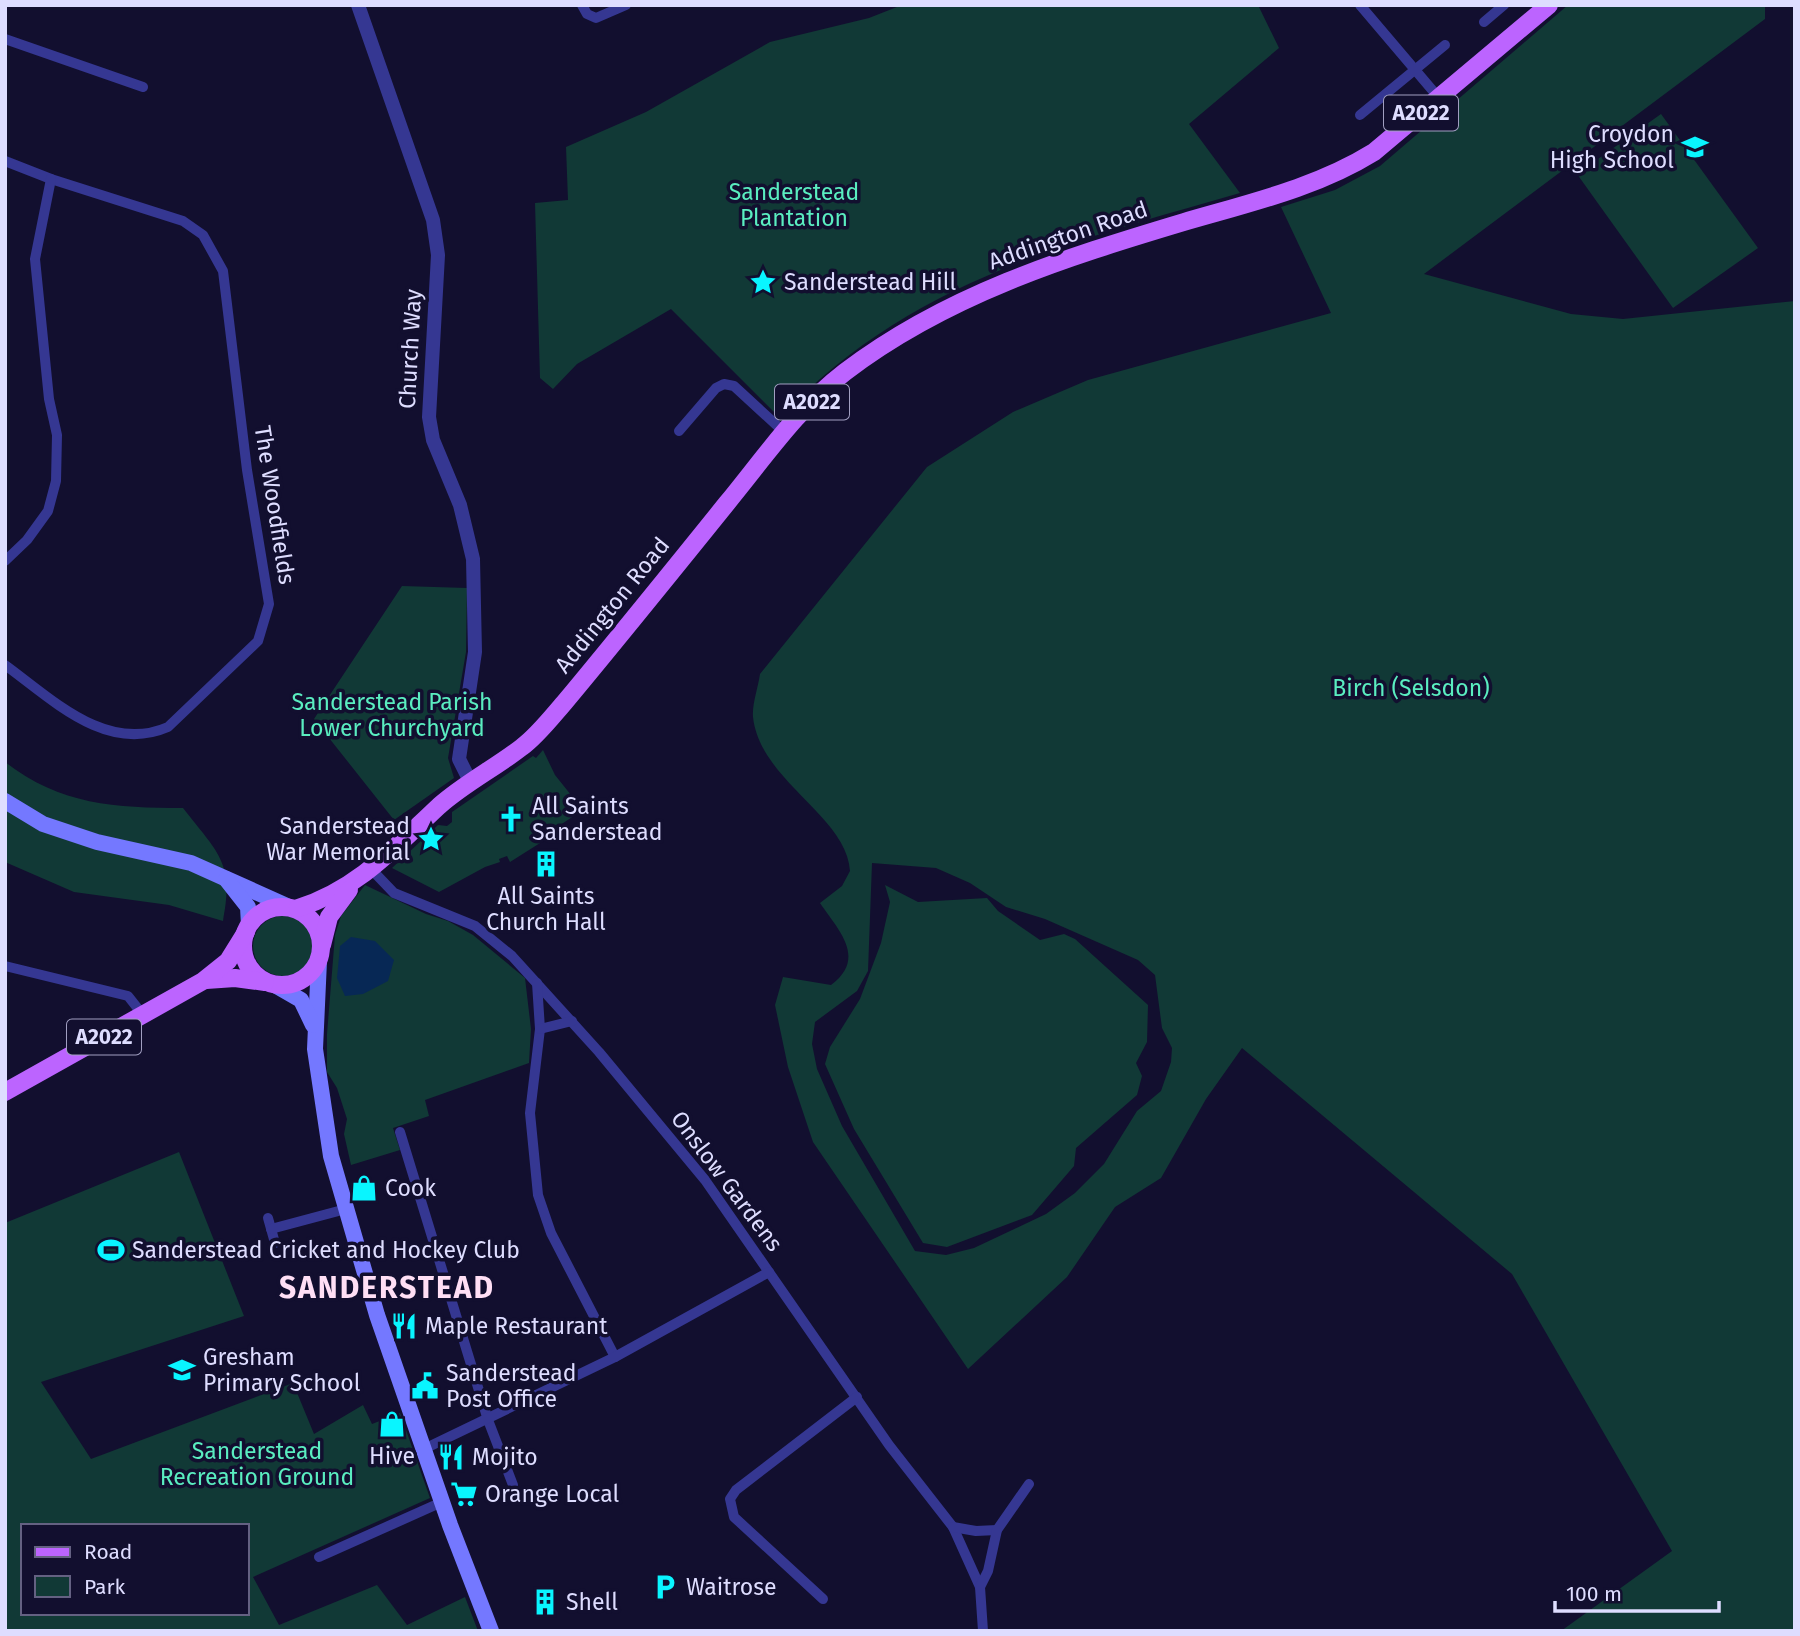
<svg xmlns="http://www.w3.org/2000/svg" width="1800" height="1636" font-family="'Fira Sans',sans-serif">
<rect width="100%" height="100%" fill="#120f2f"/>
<g fill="#113936" fill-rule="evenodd">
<path d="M902,5H1258L1279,48L1189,124L1240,193C1070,242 906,282 780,418L671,309L577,364L553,389L540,378L535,203L568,200L566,147L646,112L770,42L869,18Z"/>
<path d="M1568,5H1765V19L1424,274L1571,314L1623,319L1795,301V1631H1561L1672,1551L1512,1274L1242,1048L1206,1099L1161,1178L1115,1207L1067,1277L968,1369L813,1142L788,1067L775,1005L783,977L831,985C867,958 839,931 820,903L842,886L850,871C847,816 760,781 753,717C752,704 758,688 760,674L927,467L1013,412L1088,380L1331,313L1281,207L1335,190L1380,166ZM872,863L936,868L970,883L1006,907L1045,919L1138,960L1155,975L1162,1028L1172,1048L1171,1062L1161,1091L1137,1111L1104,1164L1075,1193L1046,1214L974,1248L946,1255L915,1251L842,1126L817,1069L812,1044L815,1022L857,991L868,971Z"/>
<polygon points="1661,114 1758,248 1673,308 1577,174"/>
<polygon points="402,586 467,588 466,652 448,758 454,778 394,820 314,719"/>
<polygon points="543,750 555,775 583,810 554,829 548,838 510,862 507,856 499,859 500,862 485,867 439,892 392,868 438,825 447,826 452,822 452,812 533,756 536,758"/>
<path d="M5,762C60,805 116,808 183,808C217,852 235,862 223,921L169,905L74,892L5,862Z"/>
<polygon points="365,885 426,914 448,921 473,935 525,978 531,1029 529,1063 425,1100 429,1116 393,1128 400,1150 351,1165 344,1134 347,1119 337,1088 327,1072 327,1034 335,935 341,916"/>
<polygon points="885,885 918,902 987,898 998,911 1040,940 1064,934 1075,939 1148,1005 1147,1042 1136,1063 1142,1076 1137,1095 1076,1148 1074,1166 1032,1215 947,1247 923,1243 854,1129 825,1064 830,1047 860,999 881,943 890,902"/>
<circle cx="283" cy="946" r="30"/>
<path d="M179,1152L244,1316L41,1382L91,1459L293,1383L314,1434L363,1405L372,1424L400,1413L430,1498L253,1577L279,1625L377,1585L407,1625L465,1597L478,1631L5,1630V1223ZM23,1526H247V1613H23Z"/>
</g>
<polygon fill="#072855" points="351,937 375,941 394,960 388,981 363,994 345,996 337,978 340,946"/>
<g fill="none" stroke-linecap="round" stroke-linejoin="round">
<g stroke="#353792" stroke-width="10">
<polyline points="582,5 587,14 596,18 626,5"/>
<polyline points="1360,5 1439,98"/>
<polyline points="1484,22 1504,5"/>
<polyline points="5,39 143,87"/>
<polyline points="1360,115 1445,45"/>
<path d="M5,161L51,179L183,221L203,235L223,271L247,470L269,604L258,641L168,727C106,754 52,699 5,665"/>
<polyline points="679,431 716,388 724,384 734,386 784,432"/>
<polyline points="5,561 27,540 48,511 56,481 57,435 49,399 35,259 51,179"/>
<polyline points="372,870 394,893 475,926 512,956 599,1052 705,1180 889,1445 953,1527 980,1587"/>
<polyline points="5,966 128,996 143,1015"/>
<polyline points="537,983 540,1029 530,1113 538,1195 551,1233 615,1357"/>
<polyline points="540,1029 572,1021"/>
<polyline points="400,1132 488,1420 513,1485"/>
<polyline points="268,1218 275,1243"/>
<polyline points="271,1229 346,1209"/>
<polyline points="424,1449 615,1357 769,1272"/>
<polyline points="953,1527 976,1531 997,1530"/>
<polyline points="319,1557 442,1502"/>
<polyline points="823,1599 734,1517 730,1499 736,1490 857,1397"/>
<polyline points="983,1631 980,1587 988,1571 997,1530 1029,1484"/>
</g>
<polyline stroke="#353792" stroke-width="14" points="358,5 433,220 438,255 429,417 433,440 460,505 473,559 475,652 459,759 470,781"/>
<g stroke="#7478ff" stroke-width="16">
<polyline points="5,801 43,824 97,842 191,863 287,906"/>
<polyline points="226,879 248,907 249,925"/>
<polyline points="319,961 315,1049 331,1156 377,1315 450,1525 491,1631"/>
<polyline points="275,985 301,1000 313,1025"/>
</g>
<g stroke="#bc64ff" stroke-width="18">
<circle cx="282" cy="946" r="39"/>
<path d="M298,908C357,890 395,847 439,806C465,783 495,768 522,747C537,736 551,718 564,703C619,637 673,570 727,503C764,458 798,408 845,372C946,295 1064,258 1184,222C1249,203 1316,188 1374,152L1549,5"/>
<polyline points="322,945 329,917 349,890"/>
<polyline points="206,980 235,978 265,982"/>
<polyline points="5,1092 203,981 228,961 246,932"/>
</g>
</g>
<defs>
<g id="school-bare" transform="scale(2.1)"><path d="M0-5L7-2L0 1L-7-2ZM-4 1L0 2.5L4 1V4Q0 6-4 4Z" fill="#09f5ff" stroke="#120f2f" stroke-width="2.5" paint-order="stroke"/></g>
<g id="sight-bare" transform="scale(2.1)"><path d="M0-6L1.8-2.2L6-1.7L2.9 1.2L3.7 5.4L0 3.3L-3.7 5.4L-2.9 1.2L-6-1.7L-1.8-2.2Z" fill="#09f5ff" stroke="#120f2f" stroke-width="2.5" paint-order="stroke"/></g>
<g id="church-bare" transform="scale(2.1)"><path d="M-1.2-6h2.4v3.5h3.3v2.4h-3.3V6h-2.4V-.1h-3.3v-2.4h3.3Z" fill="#09f5ff" stroke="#120f2f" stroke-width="2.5" paint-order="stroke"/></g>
<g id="building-bare" transform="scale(2.1)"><path d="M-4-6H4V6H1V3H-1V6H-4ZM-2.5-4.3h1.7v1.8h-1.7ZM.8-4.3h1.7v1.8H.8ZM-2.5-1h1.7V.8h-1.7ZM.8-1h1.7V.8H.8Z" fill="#09f5ff" stroke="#120f2f" stroke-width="2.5" paint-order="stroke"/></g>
<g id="shop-bare" transform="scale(2.1)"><path d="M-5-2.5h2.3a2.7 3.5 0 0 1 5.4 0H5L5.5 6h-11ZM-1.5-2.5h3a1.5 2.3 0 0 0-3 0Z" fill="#09f5ff" stroke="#120f2f" stroke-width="2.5" paint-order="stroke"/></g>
<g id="stadium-bare" transform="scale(2.1)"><path d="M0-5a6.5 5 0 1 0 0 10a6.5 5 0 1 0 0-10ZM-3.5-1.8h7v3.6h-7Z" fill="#09f5ff" stroke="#120f2f" stroke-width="2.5" paint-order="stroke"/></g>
<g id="restaurant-bare" transform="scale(2.1)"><path d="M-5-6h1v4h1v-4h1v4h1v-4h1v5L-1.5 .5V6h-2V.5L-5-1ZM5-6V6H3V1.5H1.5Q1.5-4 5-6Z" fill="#09f5ff" stroke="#120f2f" stroke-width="2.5" paint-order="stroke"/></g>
<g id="civic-bare" transform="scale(2.1)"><path d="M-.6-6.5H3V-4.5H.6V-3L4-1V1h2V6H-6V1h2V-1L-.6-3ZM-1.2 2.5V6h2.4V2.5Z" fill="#09f5ff" stroke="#120f2f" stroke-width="2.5" paint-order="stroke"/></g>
<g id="supermarket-bare" transform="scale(2.1)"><path d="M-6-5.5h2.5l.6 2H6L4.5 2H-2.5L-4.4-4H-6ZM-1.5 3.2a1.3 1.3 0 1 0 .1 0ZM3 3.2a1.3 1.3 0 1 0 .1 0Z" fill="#09f5ff" stroke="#120f2f" stroke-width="2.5" paint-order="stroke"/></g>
<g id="parking-bare" transform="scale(2.1)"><path d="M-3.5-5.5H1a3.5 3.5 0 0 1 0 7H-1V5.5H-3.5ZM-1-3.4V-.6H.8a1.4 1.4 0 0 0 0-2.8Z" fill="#09f5ff" stroke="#120f2f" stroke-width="2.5" paint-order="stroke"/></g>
</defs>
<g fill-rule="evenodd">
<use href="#school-bare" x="1695" y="147"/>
<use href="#sight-bare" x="763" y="282"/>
<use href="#church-bare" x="511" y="819"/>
<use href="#sight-bare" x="431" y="839"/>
<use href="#building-bare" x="546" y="864"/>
<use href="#shop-bare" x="364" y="1188"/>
<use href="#stadium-bare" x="111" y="1250"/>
<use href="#restaurant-bare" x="404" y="1326"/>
<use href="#school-bare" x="182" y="1370"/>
<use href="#civic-bare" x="425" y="1386"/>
<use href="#shop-bare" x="392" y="1424"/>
<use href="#restaurant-bare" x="451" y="1457"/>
<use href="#supermarket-bare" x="464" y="1494"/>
<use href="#parking-bare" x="665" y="1587"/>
<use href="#building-bare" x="545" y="1602"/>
</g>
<g text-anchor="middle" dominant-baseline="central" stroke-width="7" stroke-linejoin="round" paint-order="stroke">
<g fill="#120f2f" stroke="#a19fc1" stroke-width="2">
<rect x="1384" y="95.5" width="74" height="35" rx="5"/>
<rect x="775" y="384.5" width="74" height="35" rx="5"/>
<rect x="67" y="1019.5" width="74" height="35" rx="5"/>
</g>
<g font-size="21" font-weight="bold" fill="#deddff">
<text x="1421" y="113">A2022</text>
<text x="812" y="402">A2022</text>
<text x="104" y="1037">A2022</text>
</g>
<g font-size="23" fill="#deddff" stroke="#120f2f" text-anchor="start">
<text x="1674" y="134" text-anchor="end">Croydon<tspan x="1674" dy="26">High School</tspan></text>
<text x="784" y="282">Sanderstead Hill</text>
<text x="532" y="806">All Saints<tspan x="532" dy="26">Sanderstead</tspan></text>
<text x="410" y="826" text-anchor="end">Sanderstead<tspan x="410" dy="26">War Memorial</tspan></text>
<text x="546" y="896" text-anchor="middle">All Saints<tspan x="546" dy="26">Church Hall</tspan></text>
<text x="385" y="1188">Cook</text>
<text x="132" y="1250">Sanderstead Cricket and Hockey Club</text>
<text x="425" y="1326">Maple Restaurant</text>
<text x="203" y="1357">Gresham<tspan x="203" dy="26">Primary School</tspan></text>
<text x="446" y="1373">Sanderstead<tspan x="446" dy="26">Post Office</tspan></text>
<text x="392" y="1456" text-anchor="middle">Hive</text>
<text x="472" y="1457">Mojito</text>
<text x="485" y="1494">Orange Local</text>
<text x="686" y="1587">Waitrose</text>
<text x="566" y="1602">Shell</text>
</g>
<g font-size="23" fill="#5aedc0" stroke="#120f2f">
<text x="794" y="192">Sanderstead<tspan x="794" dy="26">Plantation</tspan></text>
<text x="1411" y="688">Birch (Selsdon)</text>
<text x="392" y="702">Sanderstead Parish<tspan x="392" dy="26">Lower Churchyard</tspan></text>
<text x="257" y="1451">Sanderstead<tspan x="257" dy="26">Recreation Ground</tspan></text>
</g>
<g font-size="23" fill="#deddff" stroke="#120f2f">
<text transform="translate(1068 235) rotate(-19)">Addington Road</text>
<text transform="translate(410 349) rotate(-87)">Church Way</text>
<text transform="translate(275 505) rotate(81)">The Woodfields</text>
<text transform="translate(612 605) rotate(-51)">Addington Road</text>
<text transform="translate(727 1181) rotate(53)">Onslow Gardens</text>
</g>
<g font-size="30" font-weight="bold" letter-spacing="2" fill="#ffdff5" stroke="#120f2f">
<text x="387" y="1288">SANDERSTEAD</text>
</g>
</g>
<rect width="1800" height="1636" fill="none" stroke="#deddff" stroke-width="14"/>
<rect x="21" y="1524" width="228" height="91" fill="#120f2f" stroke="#646182" stroke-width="2"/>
<rect x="35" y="1547" width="35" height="10" fill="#bc64ff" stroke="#646182" stroke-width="2"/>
<text x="84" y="1559" font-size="21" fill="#deddff">Road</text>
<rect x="35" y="1576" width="35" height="21" fill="#113936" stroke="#646182" stroke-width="2"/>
<text x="84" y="1594" font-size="21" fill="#deddff">Park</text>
<path d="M1555 1601v10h164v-10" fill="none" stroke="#deddff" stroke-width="3.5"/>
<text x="1566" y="1601" font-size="21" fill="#deddff" stroke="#120f2f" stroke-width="5" paint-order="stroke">100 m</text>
</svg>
